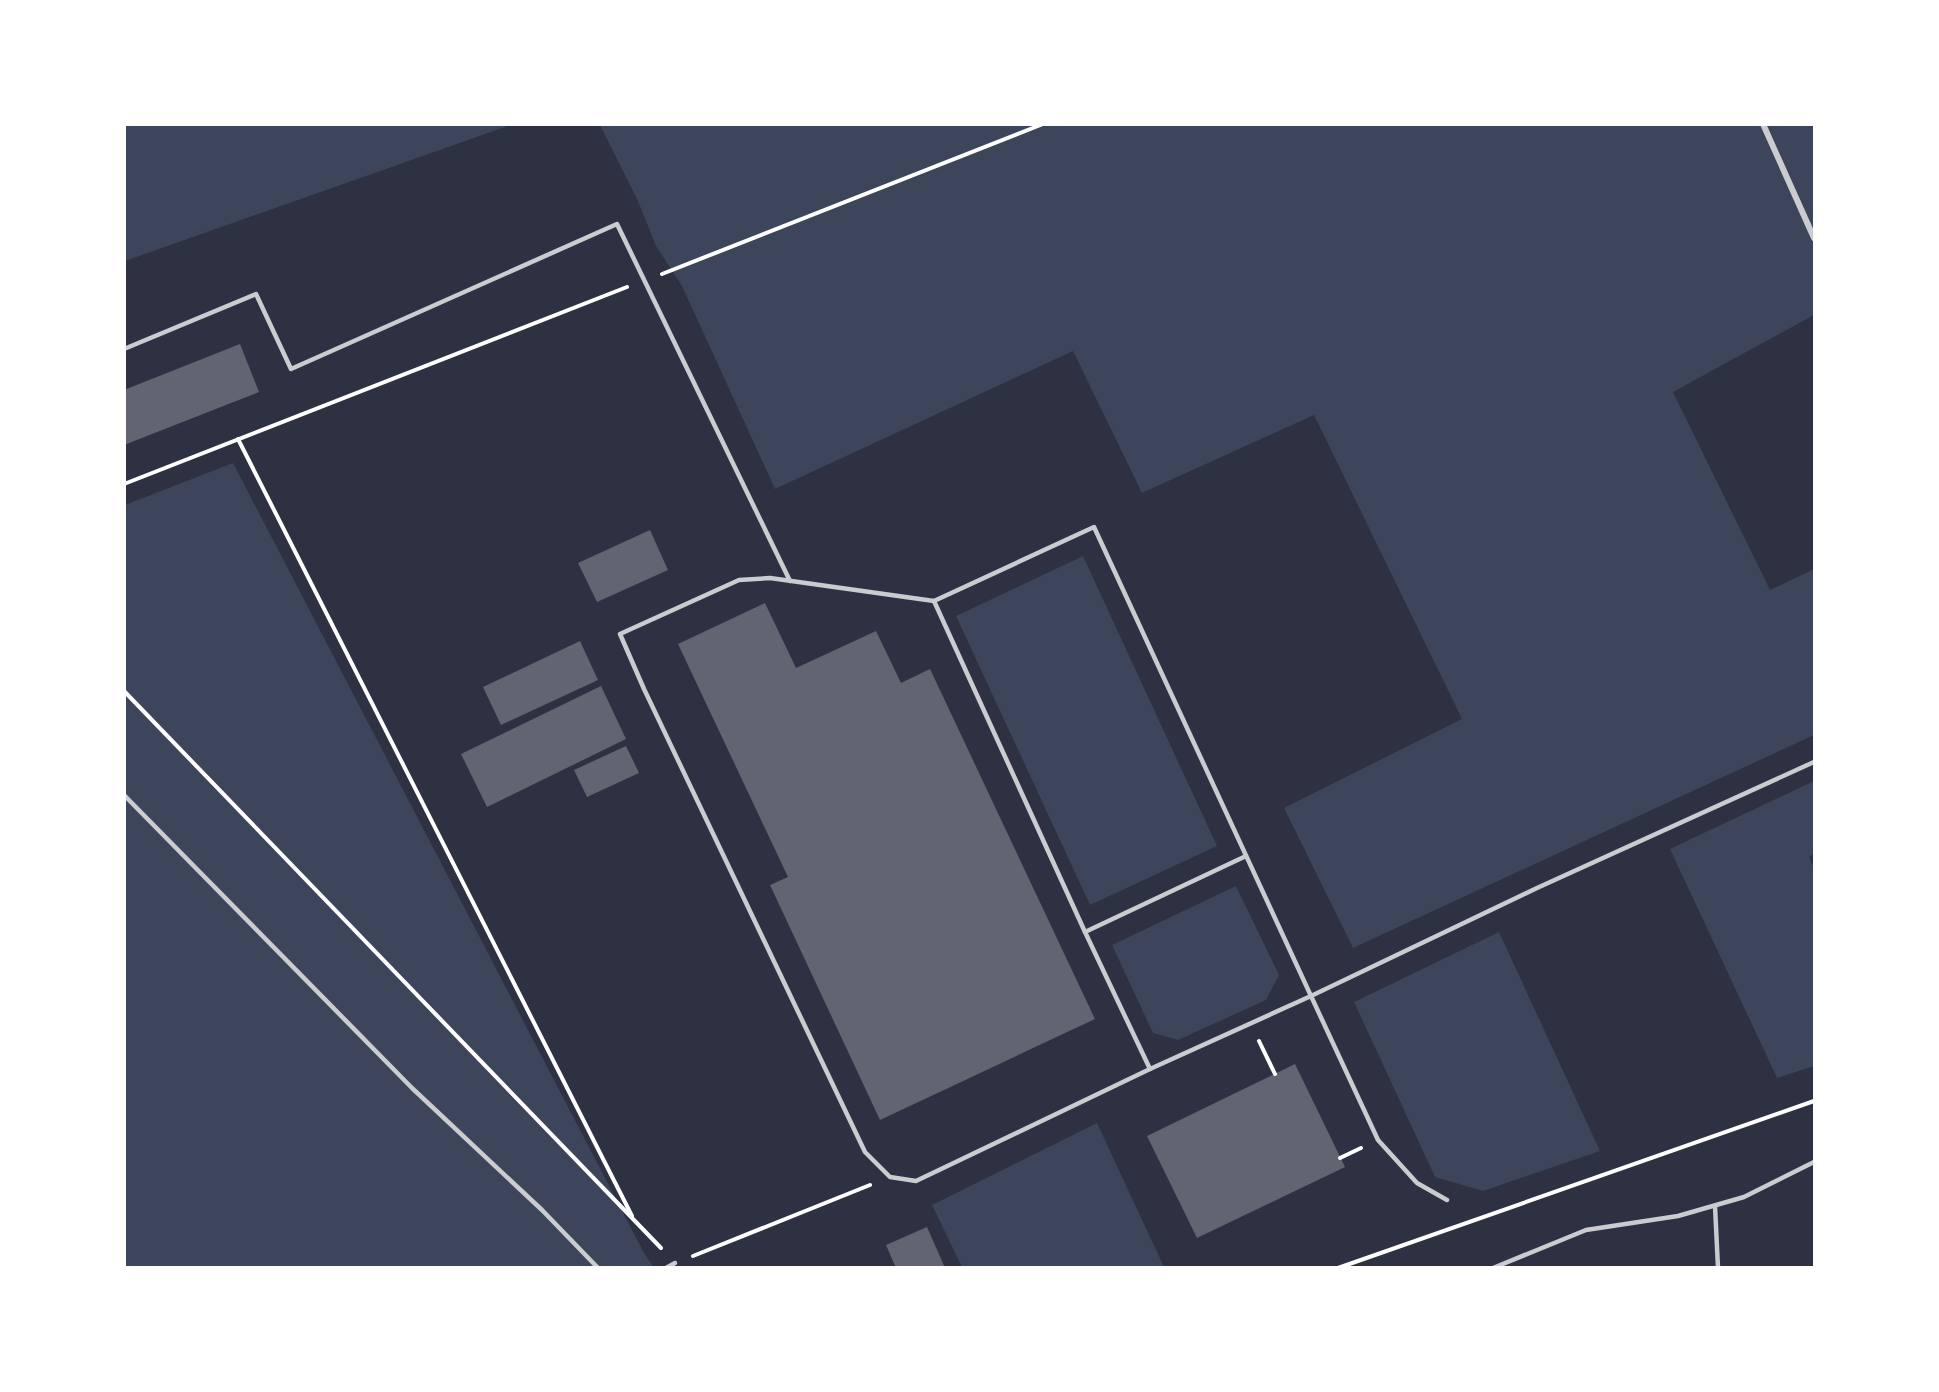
<svg xmlns="http://www.w3.org/2000/svg" width="1939" height="1392" font-family="'Noto Serif',serif">
<rect width="100%" height="100%" fill="#2d3142"/>
<g fill="#3c4559">
<polygon points="125,124 511,124 511,125 125,261"/>
<polygon points="600,125 1814,125 1814,315 1673,392 1770,590 1814,569 1814,735 1353,948 1284,808 1462,719 1314,415 1142,493 1073,351 775,489 682,286 656,246 638,201"/>
<polygon points="233,463 643,1251 653,1267 125,1268 125,505"/>
<polygon points="1083,556 1217,846 1090,905 956,616"/>
<polygon points="1814,781 1814,854 1809,857 1814,868 1814,1066 1777,1078 1670,849"/>
<polygon points="1236,886 1279,975 1266,1000 1178,1040 1153,1033 1112,945"/>
<polygon points="1499,932 1600,1151 1483,1191 1435,1177 1354,1002"/>
<polygon points="1097,1123 1164,1267 962,1267 932,1205"/>
</g>
<g fill="#626471">
<polygon points="240,344 259,392 124,445 124,390"/>
<polygon points="650,530 668,570 597,602 578,563"/>
<polygon points="765,603 796,668 876,631 901,683 930,669 1095,1019 880,1120 770,885 788,877 678,644"/>
<polygon points="580,641 598,680 501,725 483,687"/>
<polygon points="601,686 626,739 487,807 461,754"/>
<polygon points="626,746 639,773 587,797 574,770"/>
<polygon points="1295,1064 1345,1167 1197,1238 1147,1136"/>
<polygon points="927,1227 945,1268 896,1268 886,1245"/>
</g>
<g fill="none" stroke-linecap="round" stroke-linejoin="round">
<g stroke="#fff" stroke-width="4">
<polyline points="662,274 1043,124"/>
<polyline points="238,439 632,1216"/>
<polyline points="124,484 627,287"/>
<polyline points="124,691 661,1248"/>
<polyline points="1259,1041 1275,1074"/>
<polyline points="1340,1158 1361,1148"/>
<polyline points="693,1256 870,1185"/>
<polyline points="1338,1268 1814,1101"/>
</g>
<g stroke="#caccd0" stroke-width="4.5">
<polyline points="124,349 256,294 291,369 617,224 790,581"/>
<polyline points="934,601 770,578 739,580 620,634 644,689 865,1152 890,1177 916,1181 1150,1069"/>
<polyline points="124,795 412,1088 542,1210 598,1268"/>
<polyline points="1085,932 1246,856"/>
<polyline points="1447,1200 1417,1183 1378,1140 1311,996 1094,527 934,601 1085,932 1150,1069 1311,996 1537,888 1814,762"/>
<polyline points="1715,1206 1718,1268"/>
<polyline points="666,1268 675,1263"/>
<polyline points="1493,1268 1586,1230 1678,1216 1744,1197 1814,1162"/>
</g>
<polyline stroke="#caccd0" stroke-width="6" points="1763,124 1814,238"/>
</g>
<rect width="1939" height="1392" fill="none" stroke="#ffffff" stroke-width="252"/>
</svg>
